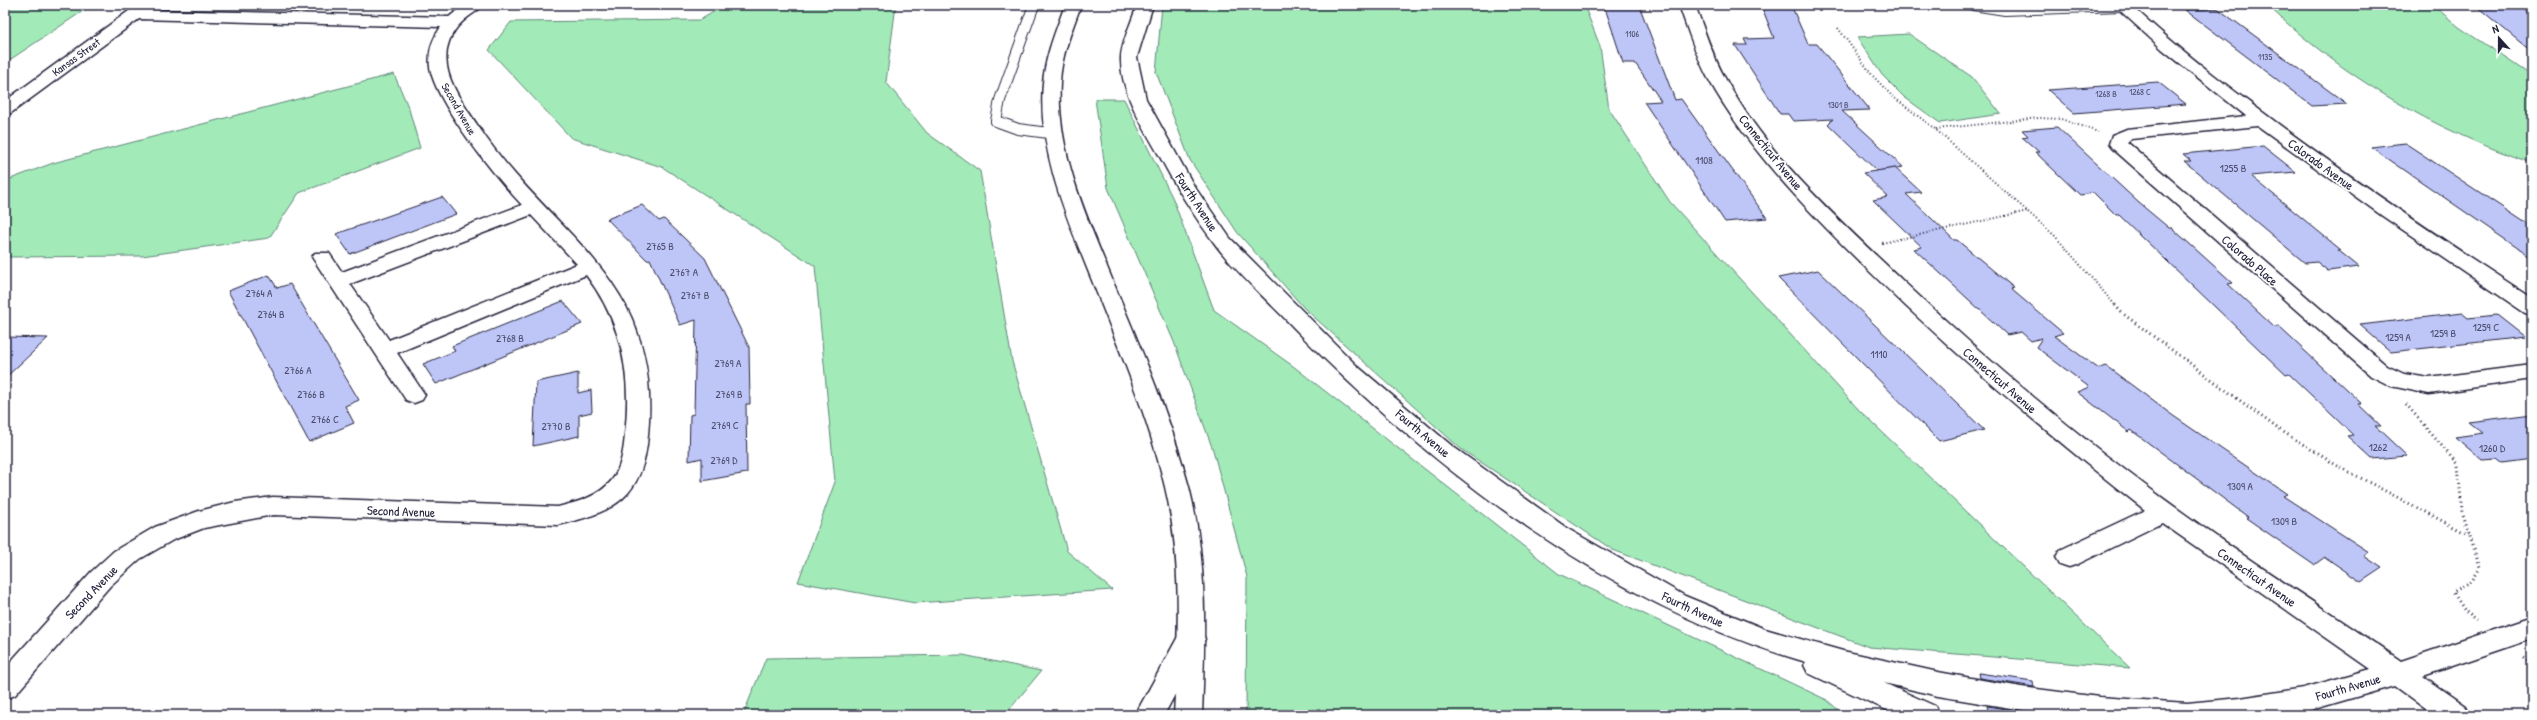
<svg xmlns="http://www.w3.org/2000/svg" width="2537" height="720" font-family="'Patrick Hand',sans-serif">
<rect width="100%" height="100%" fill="#fff"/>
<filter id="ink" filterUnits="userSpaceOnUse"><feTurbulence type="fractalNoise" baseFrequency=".025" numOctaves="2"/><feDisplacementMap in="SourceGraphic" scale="8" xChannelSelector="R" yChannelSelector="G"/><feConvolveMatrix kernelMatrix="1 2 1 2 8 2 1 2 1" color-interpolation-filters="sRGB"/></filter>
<g filter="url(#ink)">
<g fill="#a2eab8" stroke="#62867a">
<polygon points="5,5 92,5 5,63"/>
<polygon points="725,5 896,5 886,82 927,133 980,171 1012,361 1067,551 1112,590 915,603 798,582 835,482 815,266 662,167 571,138 489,50 511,22 700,20"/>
<polygon points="1162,5 1584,5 1600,46 1609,109 1670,202 1859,410 2130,668 1869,647 1613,550 1461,449 1304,308 1237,232 1190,160 1156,72"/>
<path d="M2267,5H2433L2459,27L2532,76V163C2433,130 2343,77 2267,5Z"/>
<polygon points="1909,34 1972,77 2001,114 1940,123 1904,97 1882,75 1857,37"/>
<polygon points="394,74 409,109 420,148 299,193 269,238 142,256 5,257 5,181 53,163"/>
<polygon points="1095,99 1124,99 1173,199 1214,310 1293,366 1559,574 1827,700 1844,715 1246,715 1247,577 1213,450 1174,342 1108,188"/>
<polygon points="963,655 1041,671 1005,715 743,715 766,658"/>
</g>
<g fill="#bec5f7" stroke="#22223b">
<polygon points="1604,5 1639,5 1675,100 1681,99 1767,218 1725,222 1644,102 1661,101 1635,63 1623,63"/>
<polygon points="1761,5 1791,5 1808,44 1817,44 1870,110 1842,111 1903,167 1877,171 1828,124 1833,119 1793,121 1788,114 1780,114 1735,45 1747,45 1744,39 1774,38"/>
<polygon points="2475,5 2518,5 2532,16 2532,52"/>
<polygon points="2217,8 2347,104 2312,106 2185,10"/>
<polygon points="2158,82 2186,104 2074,113 2048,90"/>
<polygon points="2057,127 2139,203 2169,228 2172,228 2233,283 2228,284 2274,327 2278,326 2362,404 2358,404 2381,426 2375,426 2407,456 2372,459 2347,436 2353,435 2289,374 2286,375 2119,215 2116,215 2094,193 2080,195 2035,152 2039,152 2022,137 2028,136 2022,130"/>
<polygon points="2405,143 2532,227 2532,258 2371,147"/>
<polygon points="2263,146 2296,172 2251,176 2341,250 2338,250 2359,267 2328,271 2317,262 2305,263 2184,161 2191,161 2183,154"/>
<polygon points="1895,168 1921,192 1906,194 1954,240 1957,240 2014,288 2011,289 2063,333 2054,336 2099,369 2106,366 2172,415 2287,494 2283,496 2369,552 2364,556 2382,568 2361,582 2325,557 2314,565 2246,518 2248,517 2131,430 2129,432 2077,392 2089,387 2036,347 2042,338 2031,341 2021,332 2007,335 1914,249 1922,247 1873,200 1888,197 1863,173"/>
<polygon points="442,197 456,214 350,254 336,234"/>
<polygon points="642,205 659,221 664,219 705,258 749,347 750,404 746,404 747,473 702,481 702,458 689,461 690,415 694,414 696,320 680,325 650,259 647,260 607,219"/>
<polygon points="1818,270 1984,430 1939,441 1778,278"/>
<polygon points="269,275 277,288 290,284 359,400 345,406 354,423 309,442 228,291"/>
<polygon points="563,301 582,324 436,384 423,364 455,351 452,346"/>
<polygon points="2462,313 2468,318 2497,315 2525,337 2391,352 2360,325"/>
<polygon points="5,337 48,338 5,378"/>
<polygon points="578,373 578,393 591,390 592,412 579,415 579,436 533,446 536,382"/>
<polygon points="2532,414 2532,460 2502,464 2496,459 2482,460 2455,437 2483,433 2469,422"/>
<polygon points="1979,673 2033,681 2034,687 1980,678"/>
<polygon points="1987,706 2042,715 1989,715"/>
</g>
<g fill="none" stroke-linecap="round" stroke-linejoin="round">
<g stroke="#22223b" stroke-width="12">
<g id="service">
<polyline points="1034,5 1000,100 996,121 1018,129 1056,134"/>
<polyline points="1973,5 2005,10 2123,6"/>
</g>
</g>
<g stroke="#22223b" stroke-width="3">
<g id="minor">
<path d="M137,5H153L151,10L449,17L464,5H483C479,10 473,13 468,17C452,29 444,45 447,66C450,87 467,109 478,126C554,241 663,275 648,435C643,498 614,512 558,525L273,515L204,528L173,540L140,559L110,586L15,695L5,699V668L91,572L114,551L155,527L199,511L235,502L273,497L558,507C578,502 598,497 612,480C621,468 624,449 625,434C632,376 622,322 586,275L397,353L425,395L422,400L414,403L406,400L312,257L315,253H329L342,272L522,205C496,177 435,103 430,67C428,51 432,39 441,27L139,19L11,113L5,114V101ZM531,215L577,264L389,340L350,284Z"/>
<path d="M1137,5H1153L1137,57L1146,99L1194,186L1230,238L1356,365L1452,446L1568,529L1685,596L1765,629L1843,651L1938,672L2021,687L2099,697L2187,703L2240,698L2304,688L2371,669L2162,523L2078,564L2069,567L2060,564L2056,557L2060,550L2145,510C2047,434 1954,354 1865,267C1807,210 1749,151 1709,80C1696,56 1688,30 1679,5H1695C1704,29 1712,55 1725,78C1767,156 1838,219 1902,280C1998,371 2101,456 2210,532C2272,576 2337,617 2401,661L2532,617V639L2423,676L2466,706L2470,715H2434L2394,686L2304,712L2284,715H2053L1938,696L1884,683L1935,706L1939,715H1897L1808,673L1804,665L1806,662C1611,606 1434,472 1294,328C1269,301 1237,274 1215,244C1194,216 1175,186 1159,155C1143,126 1120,92 1121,58C1121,43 1133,19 1137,5Z"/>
<path d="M2114,5H2131C2173,44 2219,80 2265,114C2351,179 2441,239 2532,298V315L2525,313L2381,215L2258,126L2131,139L2127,142L2387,366L2404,374L2429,378L2532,365V379L2429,394L2391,386L2371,376L2112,148L2109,144L2112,135L2127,129L2246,116L2162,49Z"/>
<polygon points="1191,628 1201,631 1205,639 1164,715 1135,715 1181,631"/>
</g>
</g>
<g stroke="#22223b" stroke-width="3">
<path id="primary" d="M1065,5H1081C1072,30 1061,56 1060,83C1056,151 1087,218 1112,279C1140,347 1170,415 1189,487C1208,561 1205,639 1202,715H1174C1178,639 1183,562 1165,487C1148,415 1118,347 1091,278C1067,218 1037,150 1043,83C1045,56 1056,30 1065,5Z"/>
</g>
<g stroke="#22223b" stroke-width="2" stroke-dasharray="1 2.5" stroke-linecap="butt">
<polyline points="1838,28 1872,75 1892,96 1935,129 2055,236 2116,306"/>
<polyline points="1936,129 2039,118 2061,119 2098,132"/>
<polyline points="1882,243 2028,211"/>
</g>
<g stroke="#22223b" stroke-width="3" stroke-dasharray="1 3.5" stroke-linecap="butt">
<polyline points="2115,305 2122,313 2277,428 2336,465 2469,535"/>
<polyline points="2406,404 2458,465 2462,511 2480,568 2472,581 2453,592 2465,611 2477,621"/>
<polyline points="2524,657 2532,662"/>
</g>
<use href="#service" stroke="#fff" stroke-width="10"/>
<use href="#minor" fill="#fff" fill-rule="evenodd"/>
<use href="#primary" fill="#fff" fill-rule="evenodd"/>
</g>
</g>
<g text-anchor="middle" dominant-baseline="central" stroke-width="3.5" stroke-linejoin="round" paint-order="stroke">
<g font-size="9" fill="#494b6a">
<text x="1632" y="34">1106</text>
<text x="2265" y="57">1135</text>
<text x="2140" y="92">1268 C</text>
<text x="2106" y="94">1268 B</text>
<text x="1838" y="105">1301 B</text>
</g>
<g font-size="11" fill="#22223b" stroke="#fff">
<text transform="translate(76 57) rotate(-36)">Kansas Street</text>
<text transform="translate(459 109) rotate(60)">Second Avenue</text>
</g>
<g font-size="11" fill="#494b6a">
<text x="1704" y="160">1108</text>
<text x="2233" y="168">1255 B</text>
<text x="660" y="246">2765 B</text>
<text x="684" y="272">2767 A</text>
<text x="259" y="293">2764 A</text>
<text x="695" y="295">2767 B</text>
<text x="271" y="314">2764 B</text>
<text x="2486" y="327">1259 C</text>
<text x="2443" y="333">1259 B</text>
<text x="2398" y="337">1259 A</text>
<text x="510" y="338">2768 B</text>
<text x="1879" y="354">1110</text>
<text x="728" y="363">2769 A</text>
<text x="298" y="370">2766 A</text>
<text x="311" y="394">2766 B</text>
<text x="729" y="394">2769 B</text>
<text x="325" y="419">2766 C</text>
<text x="725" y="425">2769 C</text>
<text x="556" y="426">2770 B</text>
<text x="2378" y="447">1262</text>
<text x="2492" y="448">1260 D</text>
<text x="724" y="460">2769 D</text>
<text x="2240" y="486">1309 A</text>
<text x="2284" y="521">1309 B</text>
</g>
<g font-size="13" fill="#22223b" stroke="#fff">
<text transform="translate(1771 152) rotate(51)">Connecticut Avenue</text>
<text transform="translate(2321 164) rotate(36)">Colorado Avenue</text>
<text transform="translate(1197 202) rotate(57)">Fourth Avenue</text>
<text transform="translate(2250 260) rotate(41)">Colorado Place</text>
<text transform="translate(2000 380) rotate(41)">Connecticut Avenue</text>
<text transform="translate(1423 433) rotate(40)">Fourth Avenue</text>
<text transform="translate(401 511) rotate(2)">Second Avenue</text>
<text transform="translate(2257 577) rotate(35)">Connecticut Avenue</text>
<text transform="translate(91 592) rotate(-46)">Second Avenue</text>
<text transform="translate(1693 609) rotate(25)">Fourth Avenue</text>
<text transform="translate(2348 687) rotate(-16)">Fourth Avenue</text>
</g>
</g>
<rect width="2537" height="720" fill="none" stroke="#fff" stroke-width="20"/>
<rect x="10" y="10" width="2517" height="700" fill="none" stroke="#22223b" stroke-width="1.5" filter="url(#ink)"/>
<g transform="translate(2499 38) rotate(339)" stroke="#ffffff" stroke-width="3" paint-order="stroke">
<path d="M0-3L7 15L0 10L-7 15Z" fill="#22223b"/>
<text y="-6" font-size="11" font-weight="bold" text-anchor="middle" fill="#22223b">N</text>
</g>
</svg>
